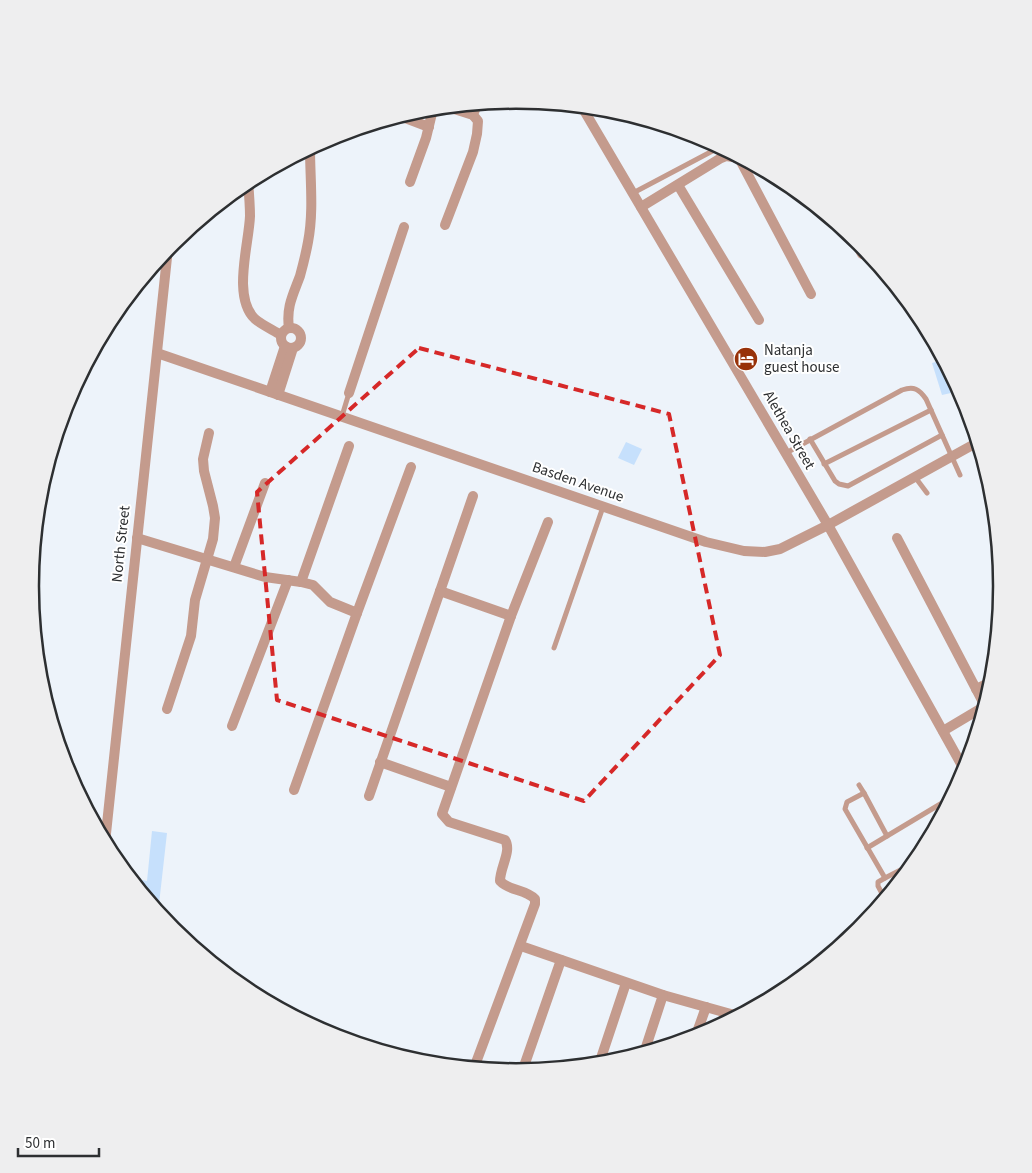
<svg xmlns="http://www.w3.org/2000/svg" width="1032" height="1173" font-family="'Source Sans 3',sans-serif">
<rect width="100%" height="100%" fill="#edf3fa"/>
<g fill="#c6e0fc">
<polygon points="943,360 955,382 948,384 951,393 942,395 932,363"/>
<polygon points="626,442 642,449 634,465 618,458"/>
<polygon points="152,831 167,833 158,913 137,887 141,885 142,880 147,881"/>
</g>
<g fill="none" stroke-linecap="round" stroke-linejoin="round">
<g stroke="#c49b8d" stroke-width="5">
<polyline points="633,193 720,147"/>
<polyline points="342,416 349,393"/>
<polyline points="810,439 835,481 839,484 848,486 942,435"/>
<path d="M786,453L902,390C914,386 919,389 926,399L960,475"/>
<polyline points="824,464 931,410"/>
<polyline points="915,477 927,493"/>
<polyline points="554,648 603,507"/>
<polyline points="859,785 864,793 847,802 845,809 885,878 916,862"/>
<polyline points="864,793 887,836 952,797"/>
<polyline points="867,848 887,836"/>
<polyline points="885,878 878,882 878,886 885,899"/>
</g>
<g stroke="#c49b8d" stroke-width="10">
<polyline points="448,107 473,115"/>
<polyline points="582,107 828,525 965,771"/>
<polyline points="400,116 429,127"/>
<polyline points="739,158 811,294"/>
<path d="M248,181C249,193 250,205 250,216C249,244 232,297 255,319C262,325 273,330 281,335"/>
<polyline points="410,182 426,138 433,109"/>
<polyline points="678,185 759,320"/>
<polyline points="641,207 721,158 726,156 740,158"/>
<polyline points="445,225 473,152 477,134 478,121 473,115 477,104"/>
<polyline points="853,237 862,254"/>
<circle cx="291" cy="338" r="10"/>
<path d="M289,328C286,307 293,295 300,276C303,265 306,253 308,242C314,211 310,179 310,148"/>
<polyline points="157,353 706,542 744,551 765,552 780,549 828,525 978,442"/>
<polyline points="270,392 285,346"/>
<polyline points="349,393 404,227"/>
<polyline points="278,395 293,348"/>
<polyline points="137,538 265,577 301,582 313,585 330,602 357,613"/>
<polyline points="897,538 985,706"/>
<polyline points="234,567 265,483"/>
<polyline points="301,582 349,446"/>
<polyline points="440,591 511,616"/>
<polyline points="976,689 993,681"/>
<polyline points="167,709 191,636 195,600 213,539 215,518 213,506 204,471 203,459 209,433"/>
<polyline points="232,726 288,580"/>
<polyline points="943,731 985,706"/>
<polyline points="380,762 451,787"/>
<polyline points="294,790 357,613 411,467"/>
<polyline points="369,796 473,496"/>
<polyline points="105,843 168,248"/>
<polyline points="521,946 663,995 738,1016"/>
<polyline points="695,1038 706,1007"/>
<polyline points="644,1053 663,995"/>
<polyline points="599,1064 626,983"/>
<path d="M474,1068L535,904V899C525,889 509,891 500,881C500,867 512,851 505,840L449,822L442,814L511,616L548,522"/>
<polyline points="522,1072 561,960"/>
</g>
</g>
<path fill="none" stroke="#d62828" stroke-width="4" stroke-dasharray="10 6" stroke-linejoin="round" d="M419,348L669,414L720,655L584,801L277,700L257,492Z"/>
<defs>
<g id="hotel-disc" transform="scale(1.25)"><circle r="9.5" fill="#983209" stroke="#fff"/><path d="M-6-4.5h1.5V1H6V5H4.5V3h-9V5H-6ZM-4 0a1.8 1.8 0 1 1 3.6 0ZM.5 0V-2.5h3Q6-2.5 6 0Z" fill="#fff"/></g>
</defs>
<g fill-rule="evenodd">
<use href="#hotel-disc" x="746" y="359"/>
</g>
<g text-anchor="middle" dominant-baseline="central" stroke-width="4" stroke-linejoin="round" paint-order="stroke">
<g font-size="15" fill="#2d2f31" stroke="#fff" text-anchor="start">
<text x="764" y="350">Natanja<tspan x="764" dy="17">guest house</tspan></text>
</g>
<g font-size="15" fill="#2d2f31" stroke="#fff">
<text transform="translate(789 430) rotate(60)">Alethea Street</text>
<text transform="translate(578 482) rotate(19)">Basden Avenue</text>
<text transform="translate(121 544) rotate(-84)">North Street</text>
</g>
</g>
<path d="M0 0H1032V1173H0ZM39 586a477 477 0 1 1 954 0a477 477 0 1 1-954 0Z" fill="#eeeeef" fill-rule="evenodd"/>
<path fill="none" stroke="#2d2f31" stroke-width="2.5" d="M39 586a477 477 0 1 1 954 0a477 477 0 1 1-954 0Z"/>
<path d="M18 1148v8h81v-8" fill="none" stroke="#2d2f31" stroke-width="2.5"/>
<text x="25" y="1148" font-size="15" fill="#2d2f31" stroke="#ffffff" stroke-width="4" paint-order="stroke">50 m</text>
</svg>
